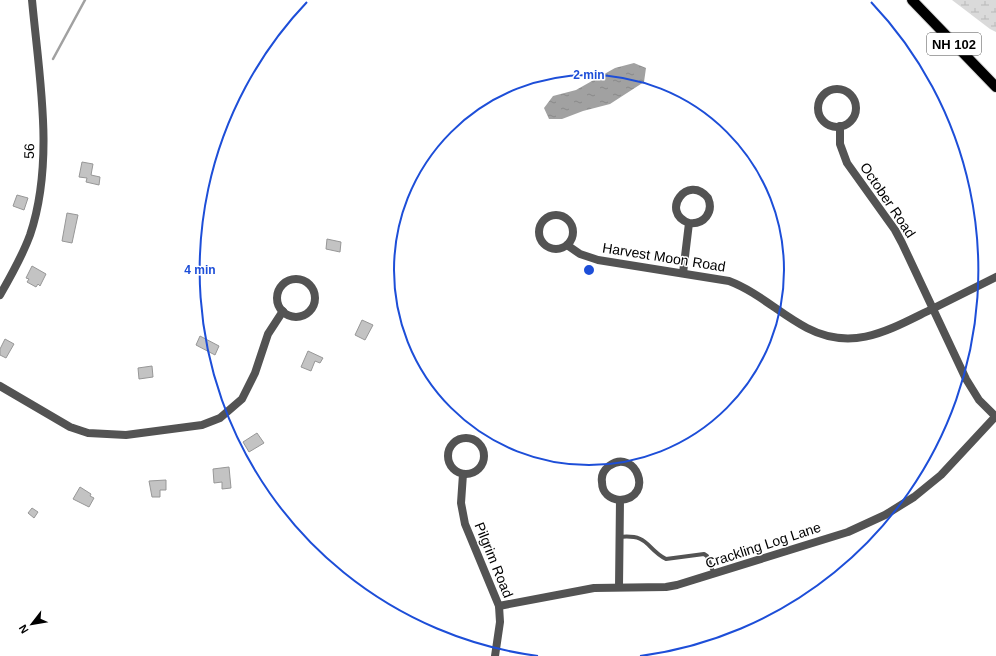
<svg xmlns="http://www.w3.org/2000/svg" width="996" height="656" font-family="Arial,sans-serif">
<defs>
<pattern id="wetland-marsh" width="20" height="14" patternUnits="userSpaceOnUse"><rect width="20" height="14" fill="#dadada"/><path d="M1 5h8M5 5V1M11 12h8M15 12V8" fill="none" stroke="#b9b9b9"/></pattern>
<pattern id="water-ripples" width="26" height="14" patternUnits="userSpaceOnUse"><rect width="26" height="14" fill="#a1a1a1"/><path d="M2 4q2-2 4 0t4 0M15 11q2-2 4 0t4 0" fill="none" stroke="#898989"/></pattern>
</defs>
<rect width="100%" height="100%" fill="#fff"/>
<polygon fill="url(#wetland-marsh)" points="952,0 996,0 996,32 990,29"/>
<polygon fill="url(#water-ripples)" points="634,63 646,68 644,82 610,104 583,111 562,119 549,119 544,108 553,96 576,90 615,68"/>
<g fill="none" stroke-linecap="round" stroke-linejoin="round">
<polyline stroke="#a1a1a1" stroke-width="2.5" points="53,59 85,0"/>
</g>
<g fill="#c3c3c3" stroke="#979797">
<polygon points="82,162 93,164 91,175 100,177 99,185 86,182 87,178 79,177"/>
<polygon points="17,195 28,198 24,210 13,206"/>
<polygon points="67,213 78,215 72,243 62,241"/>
<polygon points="327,239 341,242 340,252 326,249"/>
<polygon points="32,266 46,274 40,286 38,284 36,287 27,282 29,279 26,278"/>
<polygon points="362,320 373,325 365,340 355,335"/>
<polygon points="200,336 219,346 215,355 196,345"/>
<polygon points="5,339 14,344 6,358 0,355 0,349"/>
<polygon points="308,351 323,358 320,363 315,361 311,371 301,367"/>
<polygon points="152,366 153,377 139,379 138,368"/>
<polygon points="257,433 264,443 249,452 243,442"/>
<polygon points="229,467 231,488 222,489 222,482 214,483 213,469"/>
<polygon points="166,480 166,490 160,490 160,497 152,497 149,481"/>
<polygon points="80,487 91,494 90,496 94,498 89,507 73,499"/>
<polygon points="32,508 38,512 34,518 28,513"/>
</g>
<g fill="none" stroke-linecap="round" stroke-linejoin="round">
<g stroke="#dbdbdb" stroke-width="12">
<polyline id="primary" points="912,0 996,87"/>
</g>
<path stroke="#535353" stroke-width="4" d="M619,537C650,534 645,548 666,559L704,554L707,556L714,574"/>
<g stroke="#535353" stroke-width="8">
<circle cx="837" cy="108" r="19"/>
<polyline points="840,126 840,144 847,163 895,230 902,243 966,379 979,400 996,417"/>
<circle cx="556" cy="232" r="17"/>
<path d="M567,245L580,254L598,260L729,281C758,292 780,314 807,328C853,352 889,330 930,310C952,299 974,288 996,277"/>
<path d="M683,273L689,223C659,212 688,173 708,198C714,212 704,225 689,223"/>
<circle cx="296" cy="298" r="19"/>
<path d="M0,295C11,276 22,257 30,235C55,161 39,76 32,0"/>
<polyline points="0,386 70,427 88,433 126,435 202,425 220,418 242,399 255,373 268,334 283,311"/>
<circle cx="466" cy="456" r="18"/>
<polyline points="463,474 461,503 465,524 499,606 500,622 495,656"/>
<path d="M619,587L620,500C610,499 602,493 602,482C601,476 604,470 609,466C635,447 656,497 620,500"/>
<polyline points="499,606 594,588 666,587 677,585 848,532 885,515 914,497 941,475 995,417"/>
</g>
<use href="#primary" stroke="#000" stroke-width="10"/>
</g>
<g fill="none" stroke="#1d4ed8" stroke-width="2">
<circle cx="589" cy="270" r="195"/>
<path d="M538 656A389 389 0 0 1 307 2M871 2A389 389 0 0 1 640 656"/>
</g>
<g text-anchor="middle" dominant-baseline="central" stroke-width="3" stroke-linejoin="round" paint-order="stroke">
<rect fill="#fff" stroke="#4c4c4c" stroke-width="1" x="927" y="33" width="54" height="22" rx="3"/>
<g font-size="13" font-weight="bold" fill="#000">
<text x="954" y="44">NH 102</text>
</g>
<g font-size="14" fill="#000" stroke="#fff">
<text transform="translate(29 151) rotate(-88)">56</text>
<text transform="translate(888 200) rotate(56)">October Road</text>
<text transform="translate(664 257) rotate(9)">Harvest Moon Road</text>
<text transform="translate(763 545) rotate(-18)">Crackling Log Lane</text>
<text transform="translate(494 560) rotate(68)">Pilgrim Road</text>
</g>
</g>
<circle cx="589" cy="270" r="6" fill="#1d4ed8" stroke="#fff" stroke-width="2"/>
<g font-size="12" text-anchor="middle" font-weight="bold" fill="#1d4ed8" stroke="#fff" stroke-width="3" stroke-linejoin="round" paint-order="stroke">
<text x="589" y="79">2 min</text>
<text x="200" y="274">4 min</text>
</g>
<g transform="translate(32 624) rotate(239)" stroke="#ffffff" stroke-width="3" paint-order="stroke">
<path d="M0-3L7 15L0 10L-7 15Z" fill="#000000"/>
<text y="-6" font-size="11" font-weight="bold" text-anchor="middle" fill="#000000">N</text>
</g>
</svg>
